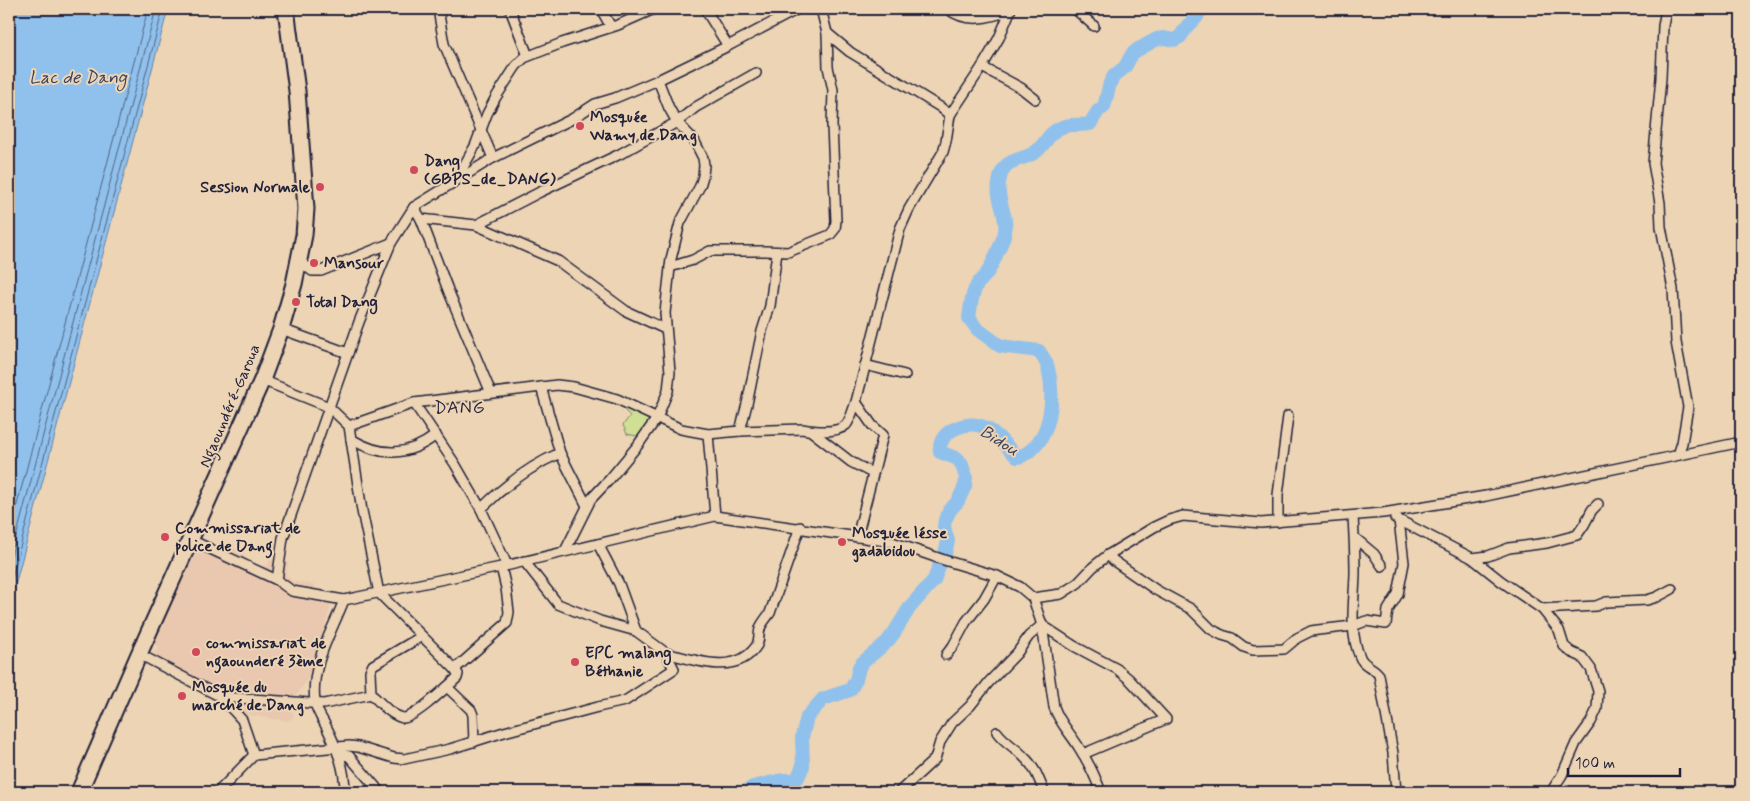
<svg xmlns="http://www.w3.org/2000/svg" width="1750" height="801" font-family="Mynerve,sans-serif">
<rect width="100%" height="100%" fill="#ecd4b5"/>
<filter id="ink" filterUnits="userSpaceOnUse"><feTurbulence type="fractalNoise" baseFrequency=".02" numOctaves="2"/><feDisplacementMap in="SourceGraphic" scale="10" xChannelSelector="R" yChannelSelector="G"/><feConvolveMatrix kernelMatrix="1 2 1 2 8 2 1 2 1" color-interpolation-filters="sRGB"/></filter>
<g filter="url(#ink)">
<polygon fill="#e9c8af" points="205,547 211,549 225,551 233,549 240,551 250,562 257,566 267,566 270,561 284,557 288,564 286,576 292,581 314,585 323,600 331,602 330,609 326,622 327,644 313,676 307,680 294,698 289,702 291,710 294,714 292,719 288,721 243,714 225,707 217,702 215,698 149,660 152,653 159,650 158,647 152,643 153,638 191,556 197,548"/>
<polygon fill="#cfe094" stroke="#788168" points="629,405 635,410 636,413 639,415 646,414 652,418 650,424 637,436 627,434 623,425 630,416 625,411 624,408"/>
<polygon fill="#90c1ec" stroke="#6481a5" points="9,9 168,9 9,608"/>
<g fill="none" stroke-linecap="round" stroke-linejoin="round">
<g stroke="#4e6282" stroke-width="1">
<polyline points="9,535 148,9"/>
<polyline points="9,564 156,9"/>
<polyline points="9,589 163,9"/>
</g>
<path stroke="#90c1ec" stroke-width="14" d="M745,792L753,787L782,780H794L798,777L803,766L802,737L807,717L823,699L850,690L856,680L859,667L862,663L887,642L894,633L910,607L934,580L940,564L945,554L948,541L944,527L945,520L950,510L958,501L965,486L966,478L962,465L958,459L940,452C939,442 944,435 952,430C984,413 998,438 1017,457C1023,457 1022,455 1027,453C1052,437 1055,395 1048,368C1047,362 1042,356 1039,351L1000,346L977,329L969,318C971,306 971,295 977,285C980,280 984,278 987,273C991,268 1004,238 1005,232C1008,215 996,200 999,183C1003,153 1024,164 1039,149C1047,141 1049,133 1060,128C1069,123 1080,126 1090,124L1098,111L1104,107L1110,83L1114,76L1125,67L1132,54L1137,50L1157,39L1164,38L1174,40L1180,37L1188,25L1196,18L1201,9"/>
<g stroke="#22223b" stroke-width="12">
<g id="street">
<polyline points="438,9 444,44 493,158"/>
<polyline points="510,9 528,56"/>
<polyline points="601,9 611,27"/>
<polyline points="705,9 728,46"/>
<path d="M948,9C967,24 990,18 1010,10"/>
<polyline points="1075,9 1094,26"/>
<polyline points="1666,9 1663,26 1661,78 1653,163 1660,203 1661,227 1673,289 1676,342 1688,407 1682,443 1678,455"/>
<polyline points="982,67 1021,88 1035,99"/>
<polyline points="950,115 982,67 999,38 1011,9"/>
<polyline points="456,180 475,146 487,114 496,97 516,66 524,58 562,43 618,25 654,9"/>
<polyline points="414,207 421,219 448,290 491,393"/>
<polyline points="421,219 476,225 558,261 626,311 665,329"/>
<polyline points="476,225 540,192 620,154 677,122 696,107 756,73"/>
<polyline points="299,260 312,271 321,271 391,243"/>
<polyline points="670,267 693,260 710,251 765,251 788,252 830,235 835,229 836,221 832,125 833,90 828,67 827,33 821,9"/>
<polyline points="281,329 348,353"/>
<polyline points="865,365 905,375"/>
<path d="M262,380L329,407L349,426L362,511L379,593L455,669L458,674L457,678C448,686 413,719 403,718C390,715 380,702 371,694L370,671L373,665L422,636"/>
<polyline points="541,387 560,453 587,506"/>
<polyline points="856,402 872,425 883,435 857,537"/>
<polyline points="414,403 455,464 481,509 507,565"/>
<polyline points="349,426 414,403 557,385 574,387 617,399 681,429 708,434 740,431 747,404 762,331 770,306 777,252"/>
<path d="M740,431L802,429C814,431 836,434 846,425C851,419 853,409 856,402L900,229L909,209L943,152L946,141L950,115L940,107L850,52L827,33"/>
<polyline points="811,431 851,462 872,473"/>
<polyline points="708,434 715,516"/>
<path d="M351,439C381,457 408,457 436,435"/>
<path d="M481,509C504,486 530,466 560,453"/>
<path d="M1353,516C1354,535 1355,553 1355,571C1355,598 1348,631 1360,657C1363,666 1374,667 1379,675L1393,753L1396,792"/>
<polyline points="1395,518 1472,558 1501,581 1542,609 1559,630 1564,646 1571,652 1582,657 1591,669 1598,691 1597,709 1591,722 1576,743 1562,775 1551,792"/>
<polyline points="1278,522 1278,495 1288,416"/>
<polyline points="1355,538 1374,554 1382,566"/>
<polyline points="191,540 277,580 292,591 344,600 501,567 715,516 892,542 944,560 997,576 1020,587 1033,598 1061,594 1078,583 1093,567 1108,555 1154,527 1169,520 1183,516 1261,523 1383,513 1486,496 1741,442"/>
<polyline points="598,544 619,584 636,631"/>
<polyline points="565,551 591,499 609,480 638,445 657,418 668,391 670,372 665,313 671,259 680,223 700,186 703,176 704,165 703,158 694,140 677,122 669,108 658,80"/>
<polyline points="1108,555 1114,561 1156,590 1191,609 1211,629 1222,635 1232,638 1244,647 1253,650 1284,649 1297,638 1311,631 1318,630 1353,626 1366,621 1386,624 1388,610 1398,594 1404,563 1399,520"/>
<polyline points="1472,558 1488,556 1509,548 1547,543 1577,535 1584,525 1592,510 1598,504"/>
<polyline points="277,580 283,538 359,322 391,243 414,207 493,158 572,119 595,104 615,98 658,80 728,46 798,9"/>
<path d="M1033,598L1042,625L1054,707C1059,722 1070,733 1078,746C1088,761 1095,776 1101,792"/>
<path d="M344,600C332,632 310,665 315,702C316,710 322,719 326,726C337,748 345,768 345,792"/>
<polyline points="1542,609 1596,606 1606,602 1647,600 1657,597 1672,589"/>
<path d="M666,653C695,660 737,677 757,645C760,639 758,632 761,626C763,622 767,617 770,613L800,527"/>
<polyline points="139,654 221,697 324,704 371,694"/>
<polyline points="946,655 953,646 966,622 984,599 997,576"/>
<polyline points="455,669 507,623 509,612 506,588 501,567"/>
<polyline points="447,687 471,710 473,715 474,742"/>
<polyline points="221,697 242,720 254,755"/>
<path d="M997,732C1005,743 1015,747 1024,757C1035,767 1039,779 1044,792"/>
<polyline points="338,754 349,756 380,792"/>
<polyline points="218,792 254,755 349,746 358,747 394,758 404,759 450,749 504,732 598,707 625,701 674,669 666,653 636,631 600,621 558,604 524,561"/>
<polyline points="899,792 935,759 940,742 952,723 970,706 989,682 1017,653 1029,636 1042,625 1074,646 1117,669 1129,679 1166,719 1083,754"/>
</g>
</g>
<g stroke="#22223b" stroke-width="19">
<polyline id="highway" points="79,792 139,654 262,380 281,329 294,284 304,235 306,209 297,91 286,9"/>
</g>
<use href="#street" stroke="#ecd4b5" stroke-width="9"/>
<use href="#highway" stroke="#ecd4b5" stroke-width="15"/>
</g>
</g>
<g fill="#d1495b" stroke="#ecd4b5" stroke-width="2">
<circle cx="580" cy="126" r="5"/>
<circle cx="414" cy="170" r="5"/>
<circle cx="320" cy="187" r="5"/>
<circle cx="314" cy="263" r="5"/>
<circle cx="296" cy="302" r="5"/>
<circle cx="165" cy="537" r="5"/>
<circle cx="842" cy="542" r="5"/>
<circle cx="196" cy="652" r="5"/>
<circle cx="575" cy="662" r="5"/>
<circle cx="182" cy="696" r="5"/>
</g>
<g text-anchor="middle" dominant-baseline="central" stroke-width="4" stroke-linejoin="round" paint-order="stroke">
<g font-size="16" font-weight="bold" fill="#22223b" stroke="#ecd4b5" text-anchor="start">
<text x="590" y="117">Mosquée<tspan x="590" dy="18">Wamy de Dang</tspan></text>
<text x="424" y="161">Dang<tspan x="424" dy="18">(GBPS_de_DANG)</tspan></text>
<text x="310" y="187" text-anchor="end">Session Normale</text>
<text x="324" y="263">Mansour</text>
<text x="306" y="302">Total Dang</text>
<text x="175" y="528">Commissariat de<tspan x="175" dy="18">police de Dang</tspan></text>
<text x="852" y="533">Mosquée lésse<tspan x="852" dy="18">gadabidou</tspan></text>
<text x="206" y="643">commissariat de<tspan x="206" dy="18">ngaounderé 3ème</tspan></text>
<text x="585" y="653">EPC malang<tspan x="585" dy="18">Béthanie</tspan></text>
<text x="192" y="687">Mosquée du<tspan x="192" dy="18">marché de Dang</tspan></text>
</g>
<g font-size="16" fill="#22223b" stroke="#ecd4b5">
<text transform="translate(230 406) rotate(-67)">Ngaoundéré-Garoua</text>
</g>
<g font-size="18" font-style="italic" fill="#38425e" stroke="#ecd4b5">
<text x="78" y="78">Lac de Dang</text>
<text transform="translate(999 441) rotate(32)">Bidou</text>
</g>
<g font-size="18" letter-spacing="1" fill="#22223b" stroke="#ecd4b5">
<text x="460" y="408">DANG</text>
</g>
</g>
<rect width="1750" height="801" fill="none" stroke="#ecd4b5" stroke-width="30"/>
<rect x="15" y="15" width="1720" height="771" fill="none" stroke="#22223b" stroke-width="2" filter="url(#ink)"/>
<path d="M1568 768v8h112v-8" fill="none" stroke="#22223b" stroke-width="2.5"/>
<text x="1575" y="768" font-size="15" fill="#22223b" stroke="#ecd4b5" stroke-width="4" paint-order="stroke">100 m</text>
</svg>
